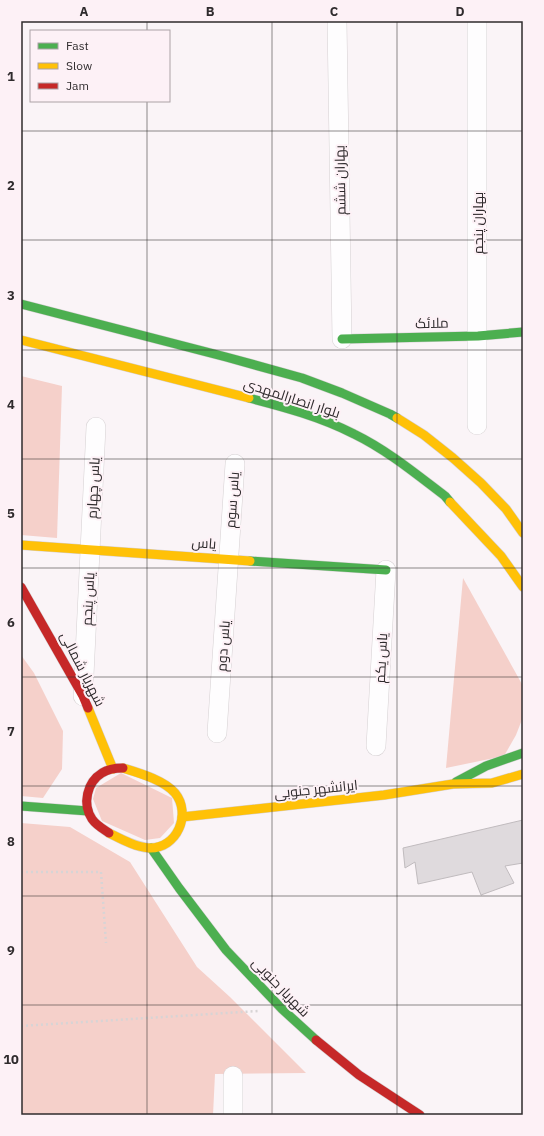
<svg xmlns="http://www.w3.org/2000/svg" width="544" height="1136" font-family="'IBM Plex Sans',Cairo,sans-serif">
<rect width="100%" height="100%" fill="#faf4f7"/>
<g fill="#f5d0ca">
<polygon points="21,376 62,386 57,538 21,535"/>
<polygon points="463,578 523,686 523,717 516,735 504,756 446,768"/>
<polygon points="21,655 34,673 63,731 62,769 43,798 21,796"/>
<polygon points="121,773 172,798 174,823 160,838 145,840 102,821 93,799 96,788"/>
<polygon points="21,823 70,827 130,862 197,967 230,997 306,1073 215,1074 213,1115 21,1115"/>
</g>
<polygon fill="#dfdadd" stroke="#c0bbbe" points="523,820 523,863 505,866 514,883 481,895 472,872 418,884 415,862 405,868 403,848"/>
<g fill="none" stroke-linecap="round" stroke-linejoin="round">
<g stroke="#d5d0d2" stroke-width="20">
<g id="street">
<polyline points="337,21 342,339"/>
<polyline points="477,21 477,425"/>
<polyline points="83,696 96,427"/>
<polyline points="217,733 235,464"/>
<polyline points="376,746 386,570"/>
<polyline points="233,1115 233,1076"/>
</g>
</g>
<g stroke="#d5d0d2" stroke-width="10">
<g id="fast">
<polyline points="21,304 226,357 302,378 342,393 390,414 397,418"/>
<polyline points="342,339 478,336 523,332"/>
<path d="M249,398C284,407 321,417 354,434C387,450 416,474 445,496L450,502"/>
<polyline points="250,561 386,570"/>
<polyline points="456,782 486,766 523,753"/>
<polyline points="21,806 88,811"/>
<polyline points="151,848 179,888 226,950 282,1009 316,1040"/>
</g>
</g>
<g stroke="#d5d0d2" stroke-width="10">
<g id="slow">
<polyline points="21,340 249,398"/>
<polyline points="397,418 424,435 453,458 481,483 506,509 523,533"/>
<polyline points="450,502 501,556 523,587"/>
<polyline points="21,545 250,561"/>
<polyline points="88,708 113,769"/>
<polyline points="182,817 384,795 453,784 492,783 523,774"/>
<path d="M109,833C121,839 135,847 149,848C177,849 192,814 175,793C164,780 139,773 123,768"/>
</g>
</g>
<g stroke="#d5d0d2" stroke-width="10">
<g id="jam">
<polyline points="21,587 83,696 88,708"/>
<path d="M109,833C103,829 96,825 92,819C82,804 87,782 102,773C108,769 116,768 123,768"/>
<polyline points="316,1040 359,1075 420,1115"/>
</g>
</g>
<g stroke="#d7d4d5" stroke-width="2.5" stroke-dasharray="2 3" stroke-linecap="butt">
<polyline points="21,872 101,872 106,943"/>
<polyline points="21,1026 258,1011"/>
</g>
<use href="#street" stroke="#fefdfe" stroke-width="19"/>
<use href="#fast" stroke="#4caf50" stroke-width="9"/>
<use href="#slow" stroke="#ffc107" stroke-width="9"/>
<use href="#jam" stroke="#c62828" stroke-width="9"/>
</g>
<path fill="none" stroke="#2f2b2d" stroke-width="1" stroke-opacity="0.55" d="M147,21V31M272,21V1115M397,21V1115M147,101V1115M21,131H523M21,240H523M21,350H523M21,459H523M21,568H523M21,677H523M21,786H523M21,896H523M21,1005H523"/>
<g text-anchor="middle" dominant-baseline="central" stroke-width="4" stroke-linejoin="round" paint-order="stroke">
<g font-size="14" fill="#2f2b2d" stroke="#fdf1f6">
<text transform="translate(340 180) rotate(-91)">بهاران ششم</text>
<text transform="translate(478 223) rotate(-90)">بهاران پنجم</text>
<text transform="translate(432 323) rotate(-1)">ملائک</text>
<text transform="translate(292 398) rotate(18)">بلوار انصارالمهدی</text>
<text transform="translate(93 488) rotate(-87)">یاس چهارم</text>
<text transform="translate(232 500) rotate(-86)">یاس سوم</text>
<text transform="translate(204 543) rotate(4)">یاس</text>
<text transform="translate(88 599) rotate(-87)">یاس پنجم</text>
<text transform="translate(223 646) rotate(-86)">یاس دوم</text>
<text transform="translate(381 658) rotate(-87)">یاس یکم</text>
<text transform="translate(83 669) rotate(63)">شهریار شمالی</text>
<text transform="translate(316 789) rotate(-6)">ایرانشهر جنوبی</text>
<text transform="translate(281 987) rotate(46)">شهریار جنوبی</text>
</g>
</g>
<rect width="544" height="1136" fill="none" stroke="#fdf1f6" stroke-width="44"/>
<rect x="30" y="30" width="140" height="72" fill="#fdf1f6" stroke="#aba2a6"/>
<rect x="38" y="43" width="20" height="6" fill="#4caf50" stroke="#aba2a6"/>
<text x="66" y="50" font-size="12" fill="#2f2b2d">Fast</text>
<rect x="38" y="63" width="20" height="6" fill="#ffc107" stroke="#aba2a6"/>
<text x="66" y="70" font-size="12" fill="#2f2b2d">Slow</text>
<rect x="38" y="83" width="20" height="6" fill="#c62828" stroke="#aba2a6"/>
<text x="66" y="90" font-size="12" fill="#2f2b2d">Jam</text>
<rect x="22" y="22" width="500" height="1092" fill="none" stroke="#2f2b2d" stroke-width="1.5"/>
<g font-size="13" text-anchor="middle" font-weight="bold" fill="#2f2b2d">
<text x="84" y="16">A</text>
<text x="210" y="16">B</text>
<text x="334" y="16">C</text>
<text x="460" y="16">D</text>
<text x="11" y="81">1</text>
<text x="11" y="190">2</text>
<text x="11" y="300">3</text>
<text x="11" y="409">4</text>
<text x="11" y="518">5</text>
<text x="11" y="627">6</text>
<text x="11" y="736">7</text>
<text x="11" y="846">8</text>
<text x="11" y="955">9</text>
<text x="11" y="1064">10</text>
</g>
</svg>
